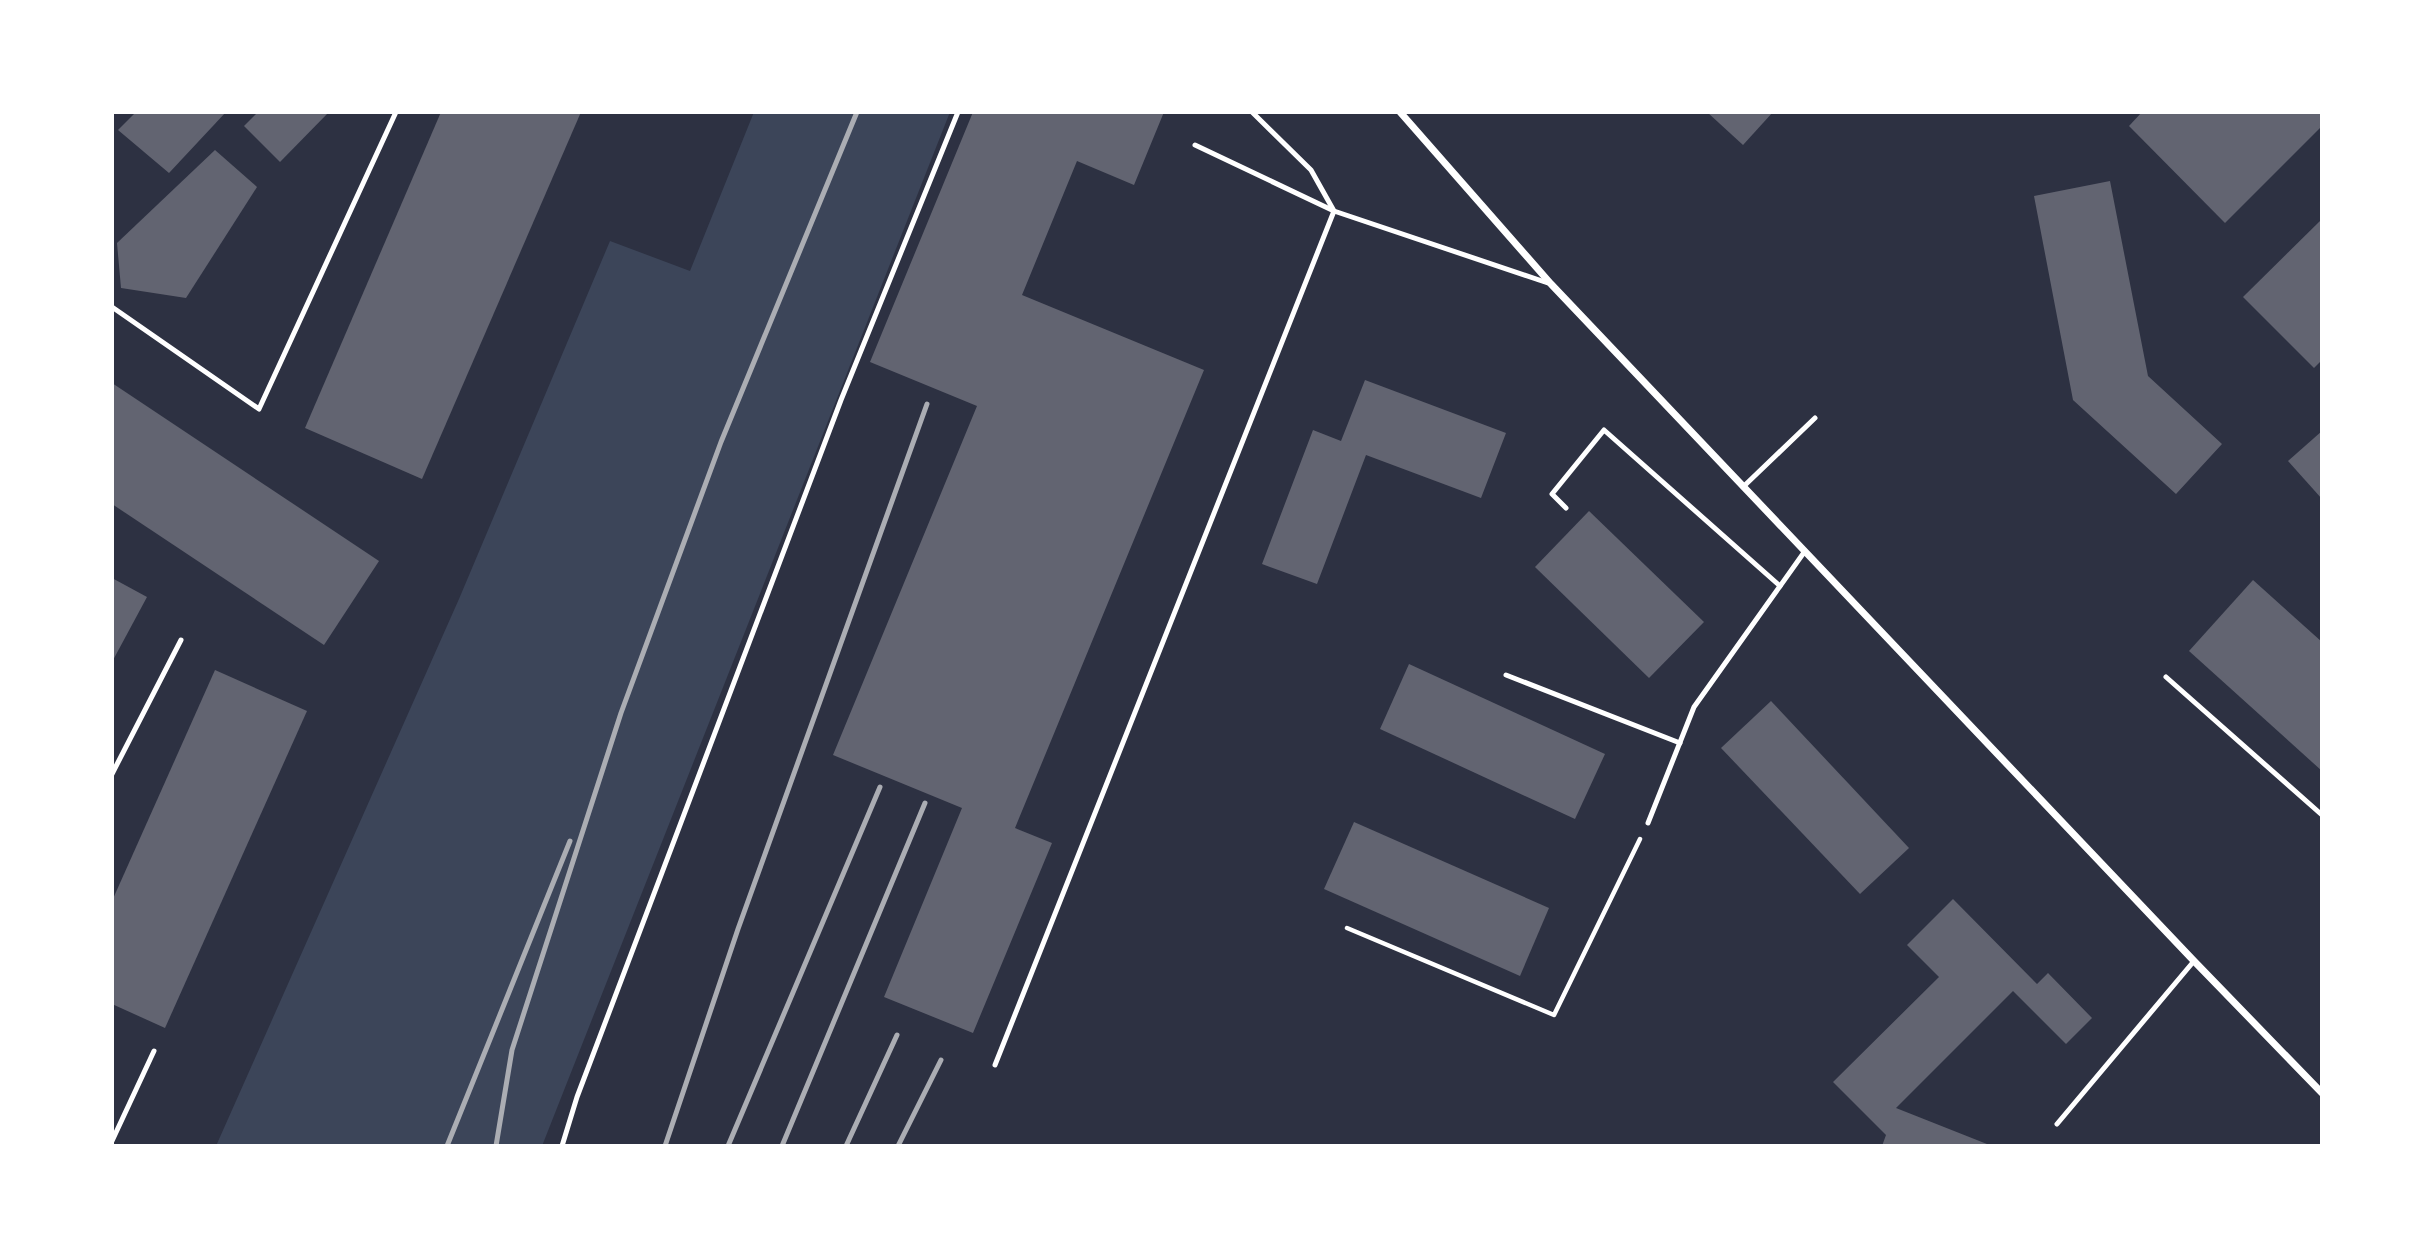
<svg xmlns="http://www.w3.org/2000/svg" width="2434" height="1258" font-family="Inter,sans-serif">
<rect width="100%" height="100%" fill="#2d3142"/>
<polygon fill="#3c4559" points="754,112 950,112 542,1146 216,1146 459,599 610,241 690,271"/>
<g fill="#626471">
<polygon points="136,112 226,112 169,173 118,130"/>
<polygon points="258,112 329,112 280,162 244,126"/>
<polygon points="441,112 581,112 422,479 305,428"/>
<polygon points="973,112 1164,112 1134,185 1077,161 1022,295 1204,370 1015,828 1052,843 973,1033 884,997 962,808 833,755 977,406 870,362"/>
<polygon points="1707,112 1773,112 1743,145"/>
<polygon points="2142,112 2322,112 2322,126 2225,223 2129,126"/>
<polygon points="215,150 257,187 186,298 121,288 117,243"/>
<polygon points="2110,181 2148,376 2222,444 2176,494 2073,400 2034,196"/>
<polygon points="2322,219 2322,360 2314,368 2243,297"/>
<polygon points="1365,380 1506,433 1481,498 1366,455 1317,584 1262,564 1313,430 1341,441"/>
<polygon points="112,383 379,561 324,645 112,504"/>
<polygon points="2322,431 2322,499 2288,461"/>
<polygon points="1589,511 1704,622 1649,678 1535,567"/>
<polygon points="112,578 147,597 112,662"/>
<polygon points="2253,580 2322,642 2322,771 2189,651"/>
<polygon points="1409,664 1605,754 1575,819 1380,729"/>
<polygon points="215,670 307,711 165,1028 112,1004 112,901"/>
<polygon points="1771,701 1909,848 1860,894 1721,748"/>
<polygon points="1354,822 1549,908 1520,976 1324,889"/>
<polygon points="1953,899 2037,984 2048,973 2092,1018 2066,1044 2013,991 1896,1108 1992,1146 1882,1146 1886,1135 1833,1082 1939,977 1907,945"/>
</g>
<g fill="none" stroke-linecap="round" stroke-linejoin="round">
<polyline stroke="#fff" stroke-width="4.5" points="1347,928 1554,1015 1640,839"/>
<g stroke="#fff" stroke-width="5">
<polyline points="1195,145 1334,211 1551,284"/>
<polyline points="112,307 259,409 396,112"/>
<polyline points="1743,487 1815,418"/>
<polyline points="1566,508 1552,494 1604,430 1780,586"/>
<polyline points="1506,675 1680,743"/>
<polyline points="2166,677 2322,815"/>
<polyline points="112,774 181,640"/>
<polyline points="1648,823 1694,707 1805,551"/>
<polyline points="995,1065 1334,211 1311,170 1252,112"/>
<polyline points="2057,1124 2194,961"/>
<polyline points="112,1141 154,1051"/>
<polyline points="562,1146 577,1097 841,400 958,112"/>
</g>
<polyline stroke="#fff" stroke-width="7" points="1400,112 1551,284 2194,961 2322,1093"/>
<g stroke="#abadb3" stroke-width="5">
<polyline points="447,1146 570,841"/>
<polyline points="496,1146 512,1050 621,713 721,442 857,112"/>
<polyline points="665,1146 738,929 927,404"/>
<polyline points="728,1146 880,787"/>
<polyline points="782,1146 925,803"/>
<polyline points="846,1146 897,1035"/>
<polyline points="898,1146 941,1060"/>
</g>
</g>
<rect width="2434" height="1258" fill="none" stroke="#ffffff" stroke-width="228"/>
</svg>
